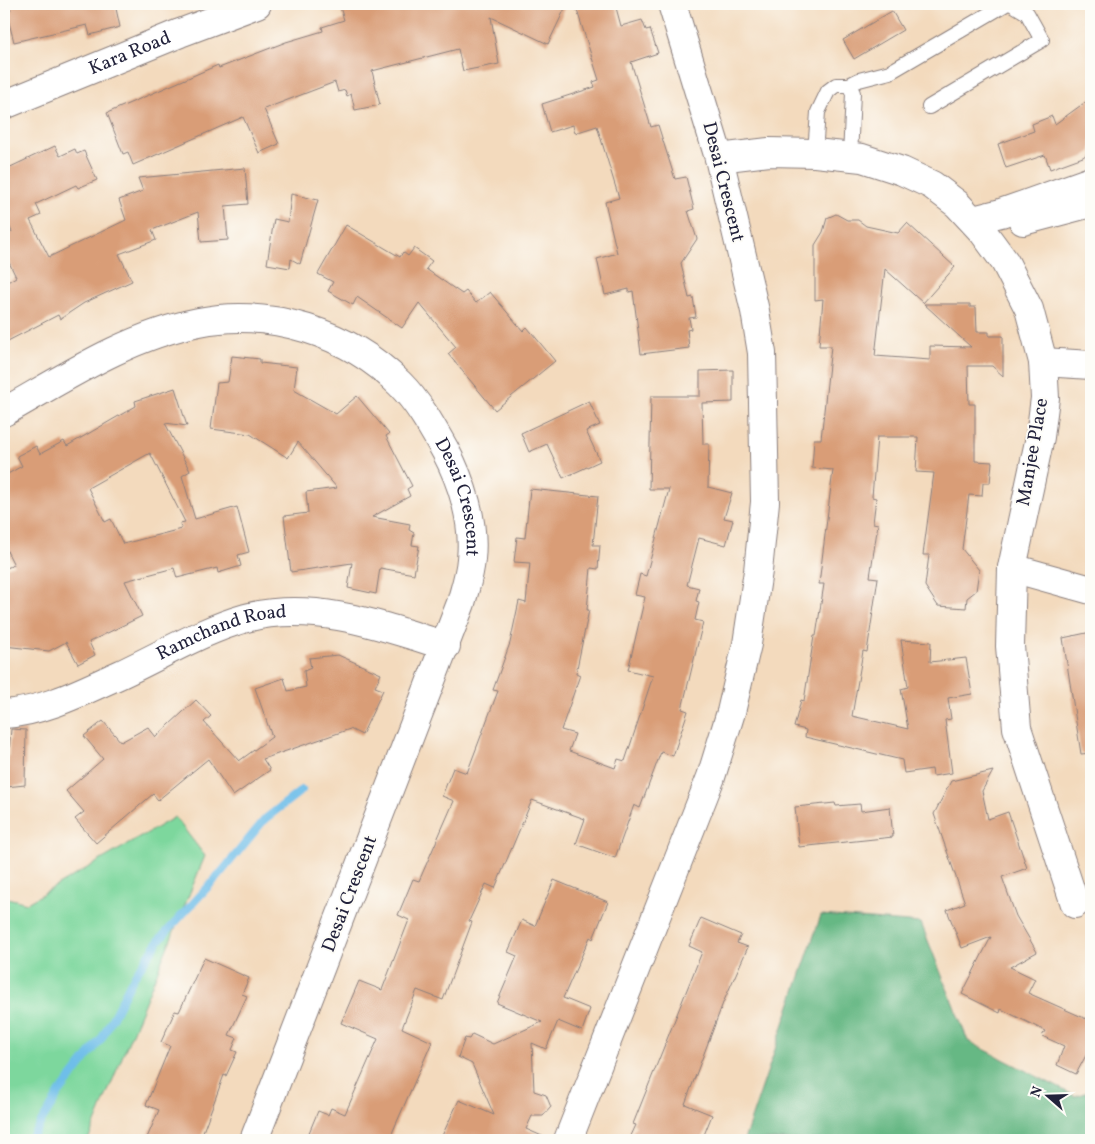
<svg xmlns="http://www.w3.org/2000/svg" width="1095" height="1144" font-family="Vollkorn,serif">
<rect width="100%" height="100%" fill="#fdfcf7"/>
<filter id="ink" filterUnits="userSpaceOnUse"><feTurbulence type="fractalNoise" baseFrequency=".02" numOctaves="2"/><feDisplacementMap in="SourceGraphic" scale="10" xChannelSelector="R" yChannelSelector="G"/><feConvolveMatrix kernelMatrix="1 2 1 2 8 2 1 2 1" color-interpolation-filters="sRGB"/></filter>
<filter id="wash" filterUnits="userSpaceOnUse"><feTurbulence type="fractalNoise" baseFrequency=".0096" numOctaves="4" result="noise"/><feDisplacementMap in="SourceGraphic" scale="20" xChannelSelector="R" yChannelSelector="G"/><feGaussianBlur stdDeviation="1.12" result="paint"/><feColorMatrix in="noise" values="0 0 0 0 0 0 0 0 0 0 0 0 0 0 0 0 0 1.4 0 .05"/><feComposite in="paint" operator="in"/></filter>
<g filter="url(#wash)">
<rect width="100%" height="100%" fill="#f3dabd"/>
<polygon fill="#7dd79d" stroke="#507c6c" points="175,817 205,856 88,1140 4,1140 4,897 27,903"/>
<polygon fill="#66b884" stroke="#446d60" points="821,915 921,923 968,1041 1075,1096 1091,1091 1091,1140 744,1140"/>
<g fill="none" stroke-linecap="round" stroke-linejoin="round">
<polyline stroke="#6ebee9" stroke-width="8" points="30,1140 60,1092 102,1038 133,978 160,939 219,875 265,819 302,790"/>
</g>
<g id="blocks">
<g fill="#d99d77" fill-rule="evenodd">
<polygon points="9,4 115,4 120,27 90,35 87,25 14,42 6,11 11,10"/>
<polygon points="339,4 567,4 548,44 491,17 499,64 463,71 458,49 372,71 380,105 355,110 351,94 347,96 345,90 338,92 335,82 264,109 279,144 259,153 243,117 133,165 128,152 123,154 107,113 218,65 219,68 286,42 323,31 322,27 344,20"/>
<polygon points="575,4 615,4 621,26 642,20 646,30 650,29 658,53 631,62 651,127 658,125 675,179 686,177 694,209 688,211 697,239 681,263 689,298 693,297 696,317 689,318 691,329 687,330 689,348 641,354 633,291 629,292 629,289 605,295 597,259 617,253 605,202 619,198 597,126 575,133 573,125 550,132 542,104 595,87 593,82 599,80"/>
<polygon points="892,11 903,30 854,59 843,40"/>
<polygon points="1091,98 1091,151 1083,157 1050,169 1045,155 1006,168 998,144 1034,131 1032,124 1052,116 1055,124"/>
<polygon points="55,146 60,156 75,149 77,154 84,151 97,180 78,188 76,185 36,204 41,215 30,220 49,257 126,220 119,200 143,191 138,178 245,168 248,204 225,206 228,240 201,242 198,212 152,230 156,240 119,254 132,281 84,303 60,319 58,315 4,343 4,284 16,277 4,252 4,237 12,232 4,215 4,170"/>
<polygon points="291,194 318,200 300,264 291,259 290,268 267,264 274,219 288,222"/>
<polygon points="836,214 847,220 858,220 866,226 898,233 907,223 955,267 923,303 885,269 875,356 930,360 930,346 971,347 924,304 970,304 970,307 976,307 977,332 989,332 989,336 1003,336 1003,376 992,366 968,366 969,404 975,404 975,461 992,462 990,483 983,483 982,496 969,495 962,549 979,570 976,591 967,598 966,608 938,606 925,586 929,555 923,555 934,473 916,472 918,437 877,437 872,497 876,498 873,523 878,524 870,577 878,578 867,652 863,651 852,716 908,729 901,689 908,687 901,640 931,642 930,662 966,658 972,694 948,698 951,719 945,720 952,773 933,776 932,769 904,773 902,760 805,737 806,730 794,727 801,700 804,701 814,636 816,636 824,584 819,584 833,470 812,468 814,439 821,439 831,346 819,346 823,299 815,300 815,245 823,232 827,218"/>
<polygon points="346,225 400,257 403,252 408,256 414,248 432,261 426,269 462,294 466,291 476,303 490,292 523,331 527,327 555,361 495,410 448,354 456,347 419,303 402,328 357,297 353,305 328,291 333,282 318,274"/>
<polygon points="232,356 260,359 260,363 297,367 294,390 336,414 357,396 389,434 386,436 412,486 407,489 410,496 372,517 410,524 409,530 414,533 412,545 419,546 414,574 380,568 376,594 348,588 352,563 291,572 284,516 308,513 306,492 337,488 298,442 288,458 250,434 211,429 217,383 228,382"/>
<polygon points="733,370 733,402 702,403 703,444 709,444 708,487 732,493 724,518 733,520 726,545 699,538 687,585 699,588 696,601 699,602 695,620 703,622 682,709 688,711 673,756 661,752 640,808 634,805 615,858 576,844 585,819 532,800 495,888 486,884 469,921 472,922 443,1000 417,990 402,1028 432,1042 389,1140 306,1140 318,1111 328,1115 331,1108 345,1114 378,1039 341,1023 359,981 382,990 409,920 398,915 413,879 419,881 454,801 442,796 453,768 467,773 498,691 493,690 510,643 519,601 526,603 530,563 514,562 517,537 525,538 530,489 598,496 593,545 600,545 598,569 591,568 587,610 589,610 576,673 580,675 561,730 575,734 569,751 615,768 618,759 625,761 653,676 628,670 645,597 635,595 640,574 646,576 669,489 649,489 651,396 700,396 700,371"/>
<path d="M175,388L187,426L165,423L190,471L182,476L195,519L237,507L249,552L238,555L241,566L218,573L217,568L177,578L174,568L125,581L142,616L89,642L95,655L78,664L66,642L49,651L4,646V569L14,565L4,545V476L22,466L17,456L36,446L40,454L64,441L67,446L136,406L135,401ZM150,453L185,522L180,523L181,529L123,544L111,519L105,522L88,488Z"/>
<polygon points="589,401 600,425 586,431 600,461 563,478 547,444 529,452 521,433"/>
<polygon points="1091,632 1091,753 1081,754 1063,638"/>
<polygon points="338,655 381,674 375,687 383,690 362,735 350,729 263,759 270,770 233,796 208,759 158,800 153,794 96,843 75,819 84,812 66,791 103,759 84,736 103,721 121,742 148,727 156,737 196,700 211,716 204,722 239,761 272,737 255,688 284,678 288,691 306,687 304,671 311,668 309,658"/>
<polygon points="11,729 26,730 25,785 6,787"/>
<polygon points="993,771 982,791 988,819 1008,812 1027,868 1002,877 1016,916 1037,952 1010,967 1035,979 1028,993 1091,1021 1091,1046 1076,1074 1057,1065 1064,1046 1042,1036 1045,1031 1001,1009 1000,1013 962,994 991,937 962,948 947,910 965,903 934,814 951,781"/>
<polygon points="835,803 836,806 860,804 861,811 890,807 893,837 799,847 795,807"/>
<polygon points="554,880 608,902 593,939 590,937 563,998 590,1009 582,1031 558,1021 546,1049 532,1043 534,1091 546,1095 551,1107 543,1116 532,1116 526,1129 551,1140 440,1140 459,1100 494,1115 472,1064 458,1057 465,1038 469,1039 472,1034 493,1044 542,1022 497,1003 517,956 508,952 522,920 535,926"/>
<polygon points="701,918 741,935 737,943 748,947 723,1003 685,1104 712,1115 702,1140 629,1140 636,1125 633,1124 702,952 689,946"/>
<polygon points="204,958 249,978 242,994 247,996 229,1035 237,1038 232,1050 237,1052 226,1076 224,1075 200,1140 146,1140 159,1110 146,1105 170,1046 161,1042 175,1011 179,1012"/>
</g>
</g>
</g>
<g filter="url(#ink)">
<use href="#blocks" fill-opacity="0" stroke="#8a7e7c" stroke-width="1"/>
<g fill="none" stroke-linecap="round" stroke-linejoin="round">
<g stroke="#8a7e7c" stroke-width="16">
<g id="lane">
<polyline points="849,85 853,93 850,157"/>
<polyline points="929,107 1042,40 1027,13 1012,4"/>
<polyline points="815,153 818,112 828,91 836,85 849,85 859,80 890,72 1006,4"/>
</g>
</g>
<g stroke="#8a7e7c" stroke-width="30">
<g id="street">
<path id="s1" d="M4,105L180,33L257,4"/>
<polyline points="719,158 769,152 815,153 862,158 902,171 932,185 957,204 983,232 1005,262 1029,309 1043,362 1045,398 1040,437 1012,568 1010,646 1017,728 1075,904"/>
<polyline points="973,220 1001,213 1091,181"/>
<polyline points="1023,221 1091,203"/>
<polyline points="1043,362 1091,365"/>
<path id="s2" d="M4,412C66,377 128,336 199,322C270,308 349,333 400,384C419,403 432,427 445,450C462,482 475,522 471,559C470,574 465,588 461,603L254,1140"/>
<polyline points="1012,568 1091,590"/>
<path id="s3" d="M4,714C46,711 83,691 121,674C162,655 203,630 246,618C313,600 383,626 446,646"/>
<polyline points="568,1140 711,777 731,712 747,644 758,571 765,502 762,353 755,311 719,158 672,4"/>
</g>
</g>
<use href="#lane" stroke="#fff" stroke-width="14"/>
<use href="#street" stroke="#fff" stroke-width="28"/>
</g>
</g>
<g text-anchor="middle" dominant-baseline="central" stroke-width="4" stroke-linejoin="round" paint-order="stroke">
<g font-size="19" fill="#22223b" stroke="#fdfcf7">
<text stroke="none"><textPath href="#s1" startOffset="136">Kara Road</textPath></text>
<text transform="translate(723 182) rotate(76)">Desai Crescent</text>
<text transform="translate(1033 452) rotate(-80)">Manjee Place</text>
<text stroke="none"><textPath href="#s2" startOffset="564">Desai Crescent</textPath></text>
<text stroke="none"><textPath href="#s3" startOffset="234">Ramchand Road</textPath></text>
<text transform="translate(350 894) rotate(-69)">Desai Crescent</text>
</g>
</g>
<rect width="1095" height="1144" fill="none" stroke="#fdfcf7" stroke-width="20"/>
<g transform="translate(1048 1096) rotate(290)" stroke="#fdfcf7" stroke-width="4" paint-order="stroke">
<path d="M0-4L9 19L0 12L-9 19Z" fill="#22223b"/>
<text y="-8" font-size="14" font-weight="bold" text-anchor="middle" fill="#22223b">N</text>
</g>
</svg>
